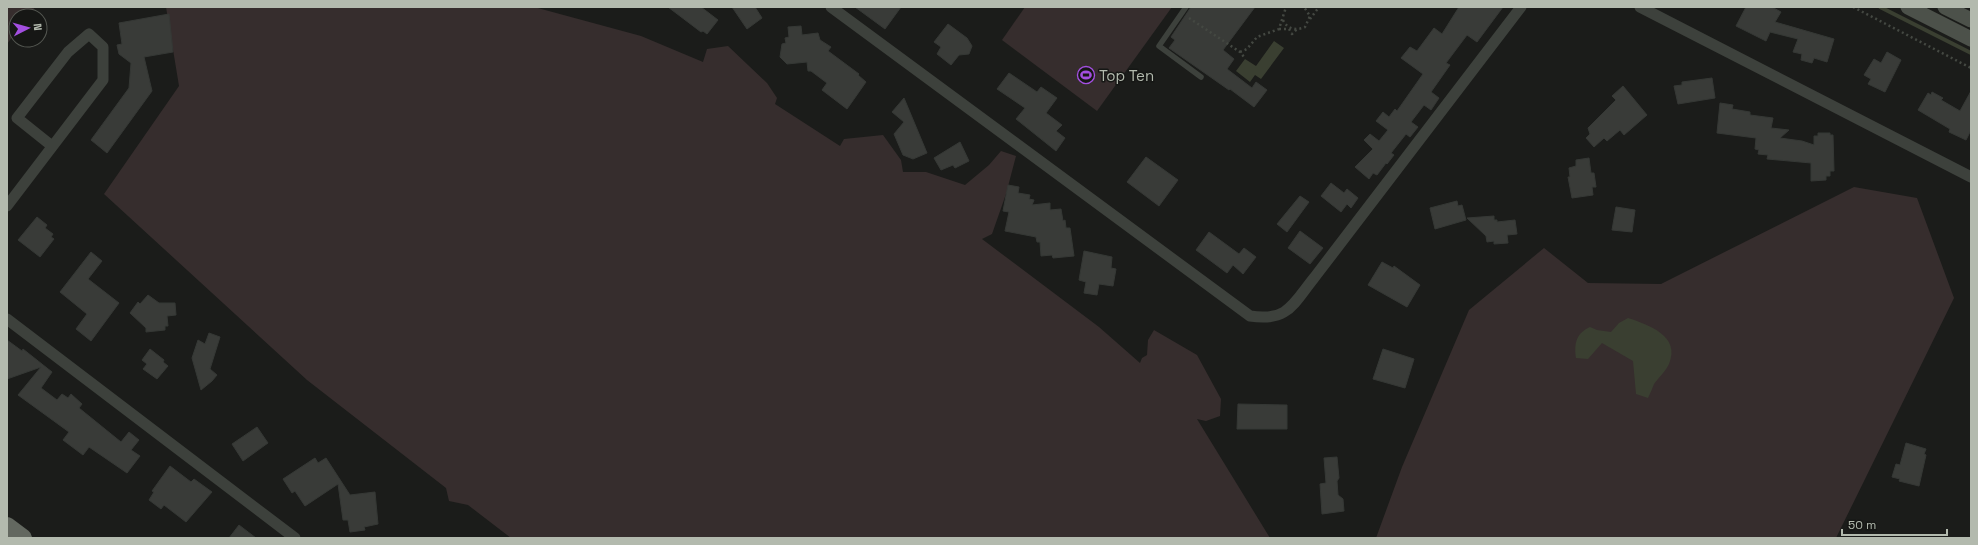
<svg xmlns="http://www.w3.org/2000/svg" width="1978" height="545" font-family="'Space Grotesk',sans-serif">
<rect width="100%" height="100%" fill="#1b1c1a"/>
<g fill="#362d2d">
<polygon points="7,7 35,7 28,16 16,16 16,32 7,44"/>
<polygon points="166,7 534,7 641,36 703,62 707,49 728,46 767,83 777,98 775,104 840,146 844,139 883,135 901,160 903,172 926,172 965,185 989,165 1001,151 1016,156 1006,194 992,234 982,239 1099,327 1140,363 1142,358 1147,355 1148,340 1154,330 1197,355 1221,399 1220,416 1206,421 1197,419 1270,538 511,538 468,505 449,501 446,488 307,380 104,194 179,86"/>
<polygon points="1025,7 1172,7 1097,111 1002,40"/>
<polygon points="1854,187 1917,198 1954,298 1836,538 1376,538 1402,467 1469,310 1544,248 1588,283 1661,284"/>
</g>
<g fill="#3a3f31">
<polygon points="1274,41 1284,48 1261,79 1255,75 1250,82 1236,71 1245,59 1256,66"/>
<path d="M1628,318C1649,325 1681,336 1669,364C1666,371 1659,377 1654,384C1652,389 1650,394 1648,398L1636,394L1633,361L1602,343L1588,359L1576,358C1574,344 1576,333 1590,327L1597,330L1611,332L1619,323Z"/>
</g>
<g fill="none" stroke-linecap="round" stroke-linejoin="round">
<polyline stroke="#3a3f31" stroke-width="4" points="1880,7 1971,53"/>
</g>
<g fill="#393b38" stroke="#353835">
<polygon points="668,7 701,7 718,20 707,34 703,31 701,32"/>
<polygon points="732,7 755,7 762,18 747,29"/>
<polygon points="855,7 901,7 885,29"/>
<polygon points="1191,7 1255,7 1223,50 1234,59 1227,69 1252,88 1256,82 1267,90 1254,107 1230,89 1229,90 1169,48 1175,40 1171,37"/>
<polygon points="1459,7 1503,7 1477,42 1467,35 1446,63 1450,65 1431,92 1439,98 1431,110 1424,105 1411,122 1418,127 1410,137 1406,134 1391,153 1394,155 1387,164 1386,163 1377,175 1373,173 1369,179 1355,167 1373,149 1364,140 1370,134 1379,141 1388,130 1376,121 1383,112 1389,117 1395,109 1397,111 1423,74 1401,58 1410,47 1417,51 1434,28 1442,34"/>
<polygon points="1746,7 1772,7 1781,12 1775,22 1834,39 1827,62 1814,58 1812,63 1801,60 1802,54 1793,52 1798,39 1770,32 1766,41 1736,26"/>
<polygon points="169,14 173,52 144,57 152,91 107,153 91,140 129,88 131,63 119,54 117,45 122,44 119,23"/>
<polygon points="948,24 967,38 972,46 969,54 959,55 951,65 937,54 941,47 934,42"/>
<polygon points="801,26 802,35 818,33 820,40 831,47 828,51 859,74 858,75 866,82 847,109 822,90 827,83 811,71 808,71 807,62 787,64 780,57 782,44 786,43 785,38 789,37 788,27"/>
<polygon points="1887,52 1901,60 1885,92 1868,84 1871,79 1864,75 1874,59 1881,63"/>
<polygon points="1009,73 1037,92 1041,87 1057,98 1046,113 1062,125 1056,131 1065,138 1056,151 1016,119 1025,108 997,89"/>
<polygon points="1712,78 1715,98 1678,104 1674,86 1682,85 1682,82"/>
<polygon points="1623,86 1647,115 1624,135 1620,130 1607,141 1604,138 1594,147 1586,138 1590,134 1588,128 1616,100 1612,96"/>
<polygon points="1971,91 1971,130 1966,140 1949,132 1950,129 1918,110 1928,93 1931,95 1932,92 1943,98 1941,100 1960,111"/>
<polygon points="904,98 927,153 913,159 903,155 894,134 904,122 892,112"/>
<polygon points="1720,103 1733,105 1732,109 1750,112 1750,115 1773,118 1771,128 1789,130 1780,138 1802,141 1814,145 1814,136 1818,136 1818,133 1830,133 1830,135 1833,135 1834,171 1830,171 1830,176 1826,176 1826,180 1811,181 1811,163 1767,159 1768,155 1758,154 1759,150 1755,149 1756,138 1717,133"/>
<polygon points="960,142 969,161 955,168 953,165 941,170 934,158"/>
<polygon points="1146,157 1178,180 1159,206 1127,182"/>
<polygon points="1589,158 1591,173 1594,173 1596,187 1592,187 1593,195 1572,198 1568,177 1570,177 1569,168 1576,166 1576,160"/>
<polygon points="1331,183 1344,193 1347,189 1358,198 1351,208 1347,204 1341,212 1321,196"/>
<polygon points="1008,185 1019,187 1018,193 1030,195 1029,199 1034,200 1032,205 1050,203 1050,210 1061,209 1063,221 1065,220 1066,228 1070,228 1074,256 1053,258 1052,255 1041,256 1040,242 1037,242 1036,237 1005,231 1009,212 1003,211"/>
<polygon points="1300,196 1309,202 1287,232 1277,224"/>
<polygon points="1457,201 1458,206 1462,205 1466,220 1435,229 1430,208"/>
<polygon points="1616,207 1635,210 1632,232 1612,230"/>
<polygon points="1494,216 1494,220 1497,220 1497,222 1515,220 1517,234 1507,235 1508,243 1494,244 1494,241 1487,242 1486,236 1467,218"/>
<polygon points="37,217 47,225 45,228 53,234 51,237 54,239 40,257 18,240"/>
<polygon points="1300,231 1323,248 1310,264 1288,248"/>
<polygon points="1209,232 1239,254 1244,248 1256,257 1243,274 1233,265 1227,273 1196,250"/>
<polygon points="1084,251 1112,257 1111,268 1116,269 1113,286 1099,284 1097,295 1084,293 1086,282 1079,280"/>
<polygon points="91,252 102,261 88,279 119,303 91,341 76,329 87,314 60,292"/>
<polygon points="1382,262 1393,268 1394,266 1420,285 1407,307 1368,285"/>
<polygon points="148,295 159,303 175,303 176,315 167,316 168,326 165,326 165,330 146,332 146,328 130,313 138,302 140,304"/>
<polygon points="209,333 220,337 210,369 217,375 212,381 201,390 192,358 198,340 205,344"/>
<polygon points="7,340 22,351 23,349 52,372 41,388 57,400 62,394 68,398 71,394 82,404 79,408 121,442 129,432 139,440 131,450 140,456 127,473 89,447 83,455 63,440 69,432 18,395 41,367 7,379"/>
<polygon points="150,349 164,360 163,362 168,366 157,379 143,369 147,364 142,360"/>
<polygon points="1383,349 1414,359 1405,388 1373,379"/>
<polygon points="1238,404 1287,405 1287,429 1237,429"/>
<polygon points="257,427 268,443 243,461 232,444"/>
<polygon points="1906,443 1926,449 1924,454 1926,455 1919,486 1899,481 1900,479 1892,477 1896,464 1900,465"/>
<polygon points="1337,457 1339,478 1337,481 1338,495 1343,499 1344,511 1322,514 1320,484 1326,483 1324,458"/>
<polygon points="315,458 318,463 326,458 350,495 375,492 378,524 364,527 365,530 350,532 348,520 343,520 338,484 305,506 295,491 292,493 283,479"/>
<polygon points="170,466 191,482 194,479 212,492 186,522 164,505 161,509 149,500 154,492 152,491"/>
<polygon points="239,525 256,538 229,538"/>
</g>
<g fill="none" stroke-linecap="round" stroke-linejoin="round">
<g stroke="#444842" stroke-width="2.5" stroke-dasharray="2 3" stroke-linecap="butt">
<polyline points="1853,7 1971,68"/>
<polyline points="1189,18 1240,52 1244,57"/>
<polyline points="1310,19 1319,7"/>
<path d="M1283,20C1287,29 1296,31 1305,27L1310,16L1304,7"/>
<polyline points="1279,29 1289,29 1292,34 1297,29"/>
<polyline points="1240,52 1247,49 1257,37 1279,29 1286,7"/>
</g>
<polyline stroke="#3d413c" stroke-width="5.5" points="1186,7 1159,46 1201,77"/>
<g stroke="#3d413c" stroke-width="11">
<path d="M831,7L1250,316C1288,322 1293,304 1314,278L1521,7"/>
<polyline points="1640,7 1971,177"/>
<polyline points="7,206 103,80 103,47 89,34 68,52 17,118 52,146"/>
<polyline points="7,319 295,538"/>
</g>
<g stroke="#4c514a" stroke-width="15">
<polyline points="1908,7 1971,39"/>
<polyline points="1945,7 1971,20"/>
</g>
<polyline stroke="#636860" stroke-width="18" points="7,526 23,538"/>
</g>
<defs>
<g id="stadium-ring" transform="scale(0.9)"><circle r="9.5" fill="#161715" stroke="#a34fe0" stroke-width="1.5"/><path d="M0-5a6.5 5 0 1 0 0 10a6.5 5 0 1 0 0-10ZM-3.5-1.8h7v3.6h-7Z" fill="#a34fe0"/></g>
</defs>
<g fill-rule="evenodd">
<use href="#stadium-ring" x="1086" y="75"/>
</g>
<g text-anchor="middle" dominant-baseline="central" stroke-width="3" stroke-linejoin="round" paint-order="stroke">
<g font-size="15" fill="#b3baae" stroke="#161715" text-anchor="start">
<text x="1099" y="75">Top Ten</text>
</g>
</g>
<rect width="1978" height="545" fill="none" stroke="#b3baae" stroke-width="16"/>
<g transform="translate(28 28) rotate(84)"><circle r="19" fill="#161715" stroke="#555852"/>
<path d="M0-3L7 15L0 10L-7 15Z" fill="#a34fe0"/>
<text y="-6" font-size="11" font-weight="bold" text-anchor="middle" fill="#b3baae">N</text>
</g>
<path d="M1842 529v6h105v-6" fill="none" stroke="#b3baae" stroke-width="2"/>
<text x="1848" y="529" font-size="12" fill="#b3baae" stroke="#161715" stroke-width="3" paint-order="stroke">50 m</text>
</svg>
